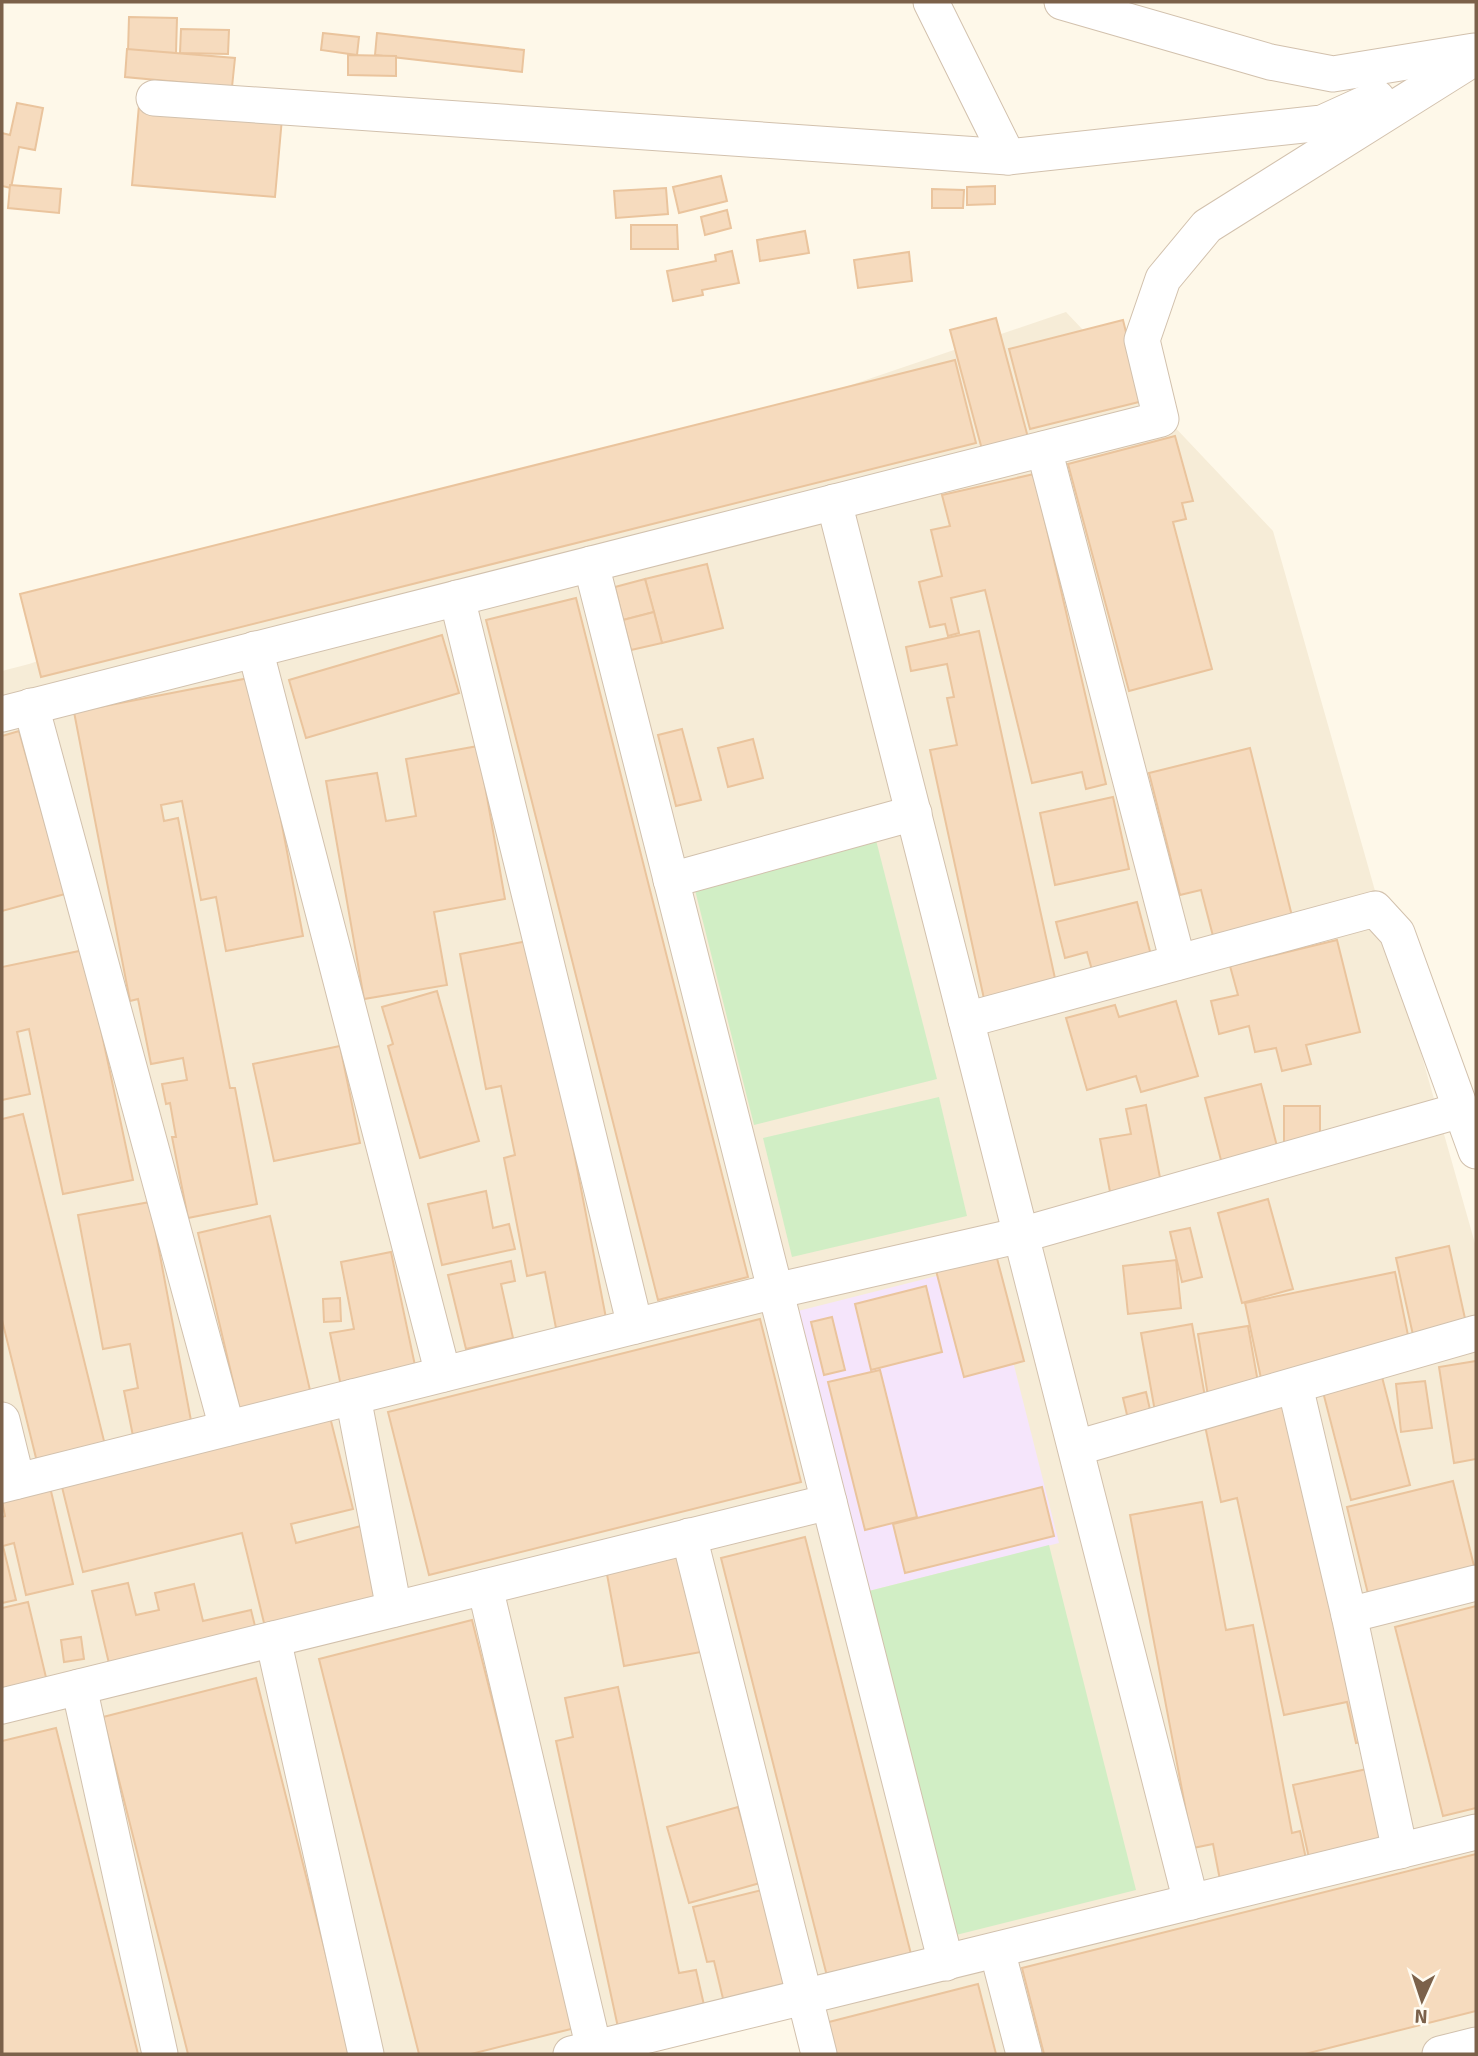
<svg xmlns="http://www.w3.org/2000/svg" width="1478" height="2056" font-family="Signika,sans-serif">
<rect width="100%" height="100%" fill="#fef8e9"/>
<polygon fill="#f6ecd7" points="1066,312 1273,531 1476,1247 1476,2054 819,2054 805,1997 574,2054 2,2054 2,671 29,664"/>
<polygon fill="#f5e5fb" points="988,1263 1059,1543 869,1591 798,1311"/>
<g fill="#d1eec5">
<polygon points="876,840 937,1079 754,1125 694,886"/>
<polygon points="939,1097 967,1216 792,1257 763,1138"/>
<polygon points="1049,1545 1136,1890 956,1935 869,1591"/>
</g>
<g fill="#f6dbbe" stroke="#eac49d" stroke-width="2">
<polygon points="129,17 177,18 176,53 128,52"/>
<polygon points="181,29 229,30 228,54 180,53"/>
<polygon points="323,33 359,37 357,55 321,50"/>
<polygon points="377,33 524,50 522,72 375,55"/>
<polygon points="127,49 235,58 232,87 125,77"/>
<polygon points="348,55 396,56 396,76 348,75"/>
<polygon points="17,103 43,108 35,150 19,147 11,188 2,186 2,133 10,135"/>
<polygon points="139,105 282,118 275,197 132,185"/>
<polygon points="721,176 727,201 679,213 673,187"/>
<polygon points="10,185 61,189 59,213 8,208"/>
<polygon points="995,186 995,204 967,205 967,187"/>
<polygon points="666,188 668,214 616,218 614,191"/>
<polygon points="932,189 964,190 963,208 932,208"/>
<polygon points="727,210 731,228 705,235 701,217"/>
<polygon points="631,225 677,225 678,249 631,249"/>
<polygon points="805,231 809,253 760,261 757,240"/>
<polygon points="732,251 739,283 702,290 703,295 673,301 667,271 716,261 715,255"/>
<polygon points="909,252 912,281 858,288 854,260"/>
<polygon points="996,318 1030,445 984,457 950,330"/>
<polygon points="1123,320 1143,401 1030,429 1009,349"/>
<polygon points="955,360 976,443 41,677 20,594"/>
<polygon points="1175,436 1193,501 1182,503 1186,519 1173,522 1212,669 1129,691 1068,464"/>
<polygon points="1034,474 1106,784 1086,789 1082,772 1032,783 985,590 951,598 959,633 948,636 945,624 930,627 919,582 942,576 931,530 950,526 942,495"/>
<polygon points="707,564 723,628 662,643 645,579"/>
<polygon points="645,579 654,612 623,620 615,587"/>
<polygon points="576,598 748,1277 658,1300 486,620"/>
<polygon points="654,612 662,643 631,650 623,620"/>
<polygon points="979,631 1058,992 986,1008 930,750 957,745 947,698 954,697 947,664 911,671 906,647"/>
<polygon points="442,635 459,693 306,738 289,680"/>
<polygon points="254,677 303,936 226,951 216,897 201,900 182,801 161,805 164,821 178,818 230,1088 235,1088 257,1204 188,1218 172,1137 176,1137 170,1103 166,1104 162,1084 187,1080 183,1058 151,1064 138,999 130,1001 74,712"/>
<polygon points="682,729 701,800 676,806 658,735"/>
<polygon points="19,731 65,894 2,911 2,736"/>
<polygon points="753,739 763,778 728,787 718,748"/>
<polygon points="478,746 505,899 434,912 447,985 364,999 326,781 377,773 386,821 416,816 406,759"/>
<polygon points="1250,748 1292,916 1213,936 1201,890 1180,895 1149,773"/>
<polygon points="1113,797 1129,869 1055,885 1040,813"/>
<polygon points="1137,902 1151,955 1092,970 1087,952 1065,958 1056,922"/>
<polygon points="533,940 606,1318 556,1328 545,1272 527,1276 504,1158 515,1155 501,1086 486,1089 460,954"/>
<polygon points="1337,940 1360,1032 1306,1045 1311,1064 1282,1071 1276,1048 1255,1052 1249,1026 1219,1034 1211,1001 1238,995 1230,966"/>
<polygon points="84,950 133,1180 63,1194 29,1029 17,1032 30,1094 2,1100 2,967"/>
<polygon points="437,991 479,1141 420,1158 388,1046 393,1044 382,1007"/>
<polygon points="1176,1001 1198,1076 1141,1092 1136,1076 1087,1090 1066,1018 1115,1005 1119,1017"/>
<polygon points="340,1046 360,1143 274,1161 253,1064"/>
<polygon points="1261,1084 1279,1154 1223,1168 1205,1098"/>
<polygon points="1146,1105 1162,1188 1111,1197 1100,1139 1131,1134 1126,1109"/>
<rect x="1284" y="1106" width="36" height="39"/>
<polygon points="23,1114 105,1445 37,1462 2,1320 2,1119"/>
<polygon points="486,1191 493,1228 509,1224 515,1249 442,1265 428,1204"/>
<polygon points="1268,1199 1293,1289 1242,1303 1218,1213"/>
<polygon points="150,1202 192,1426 133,1436 124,1391 138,1388 130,1344 103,1349 78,1215"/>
<polygon points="270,1216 312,1399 241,1415 198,1233"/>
<polygon points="1190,1228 1202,1277 1182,1282 1170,1232"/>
<polygon points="1449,1246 1468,1332 1415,1344 1396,1258"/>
<polygon points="994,1247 1024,1361 964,1377 934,1263"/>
<polygon points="391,1252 417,1375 342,1391 330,1333 354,1329 341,1262"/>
<polygon points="1176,1260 1181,1308 1128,1314 1123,1266"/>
<polygon points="511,1261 515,1281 501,1284 513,1338 466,1349 448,1275"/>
<polygon points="1395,1272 1409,1340 1262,1383 1245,1303"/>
<polygon points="926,1286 942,1352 871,1370 855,1304"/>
<polygon points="340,1298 341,1321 324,1322 323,1299"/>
<polygon points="832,1317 845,1370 824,1375 811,1322"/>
<polygon points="760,1319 801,1482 429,1575 388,1412"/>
<polygon points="1192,1324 1207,1408 1156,1417 1141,1333"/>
<polygon points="1248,1326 1259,1388 1208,1396 1198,1334"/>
<polygon points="1476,1361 1476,1459 1454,1463 1439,1367"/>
<polygon points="880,1370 917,1517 865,1530 828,1382"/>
<polygon points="1382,1377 1410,1485 1351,1500 1323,1392"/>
<polygon points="1425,1381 1432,1428 1401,1432 1396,1384"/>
<polygon points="1146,1392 1151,1414 1128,1419 1123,1398"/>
<polygon points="1292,1403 1366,1741 1356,1743 1347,1702 1284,1715 1237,1498 1221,1502 1204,1421"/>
<polygon points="329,1413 353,1509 291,1524 296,1543 361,1526 380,1602 266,1631 242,1533 83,1572 62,1487"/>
<polygon points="1453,1481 1476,1574 1370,1602 1347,1507"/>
<polygon points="50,1487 73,1584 26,1595 14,1543 3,1546 16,1600 2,1603 2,1517 5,1516 2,1501"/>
<polygon points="1042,1487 1054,1536 905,1573 893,1524"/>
<polygon points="1202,1502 1226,1630 1253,1625 1292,1833 1300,1831 1308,1868 1221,1885 1213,1844 1193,1848 1130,1515"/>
<polygon points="805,1537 911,1954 827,1976 721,1558"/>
<polygon points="684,1556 701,1652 624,1666 606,1569"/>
<polygon points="128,1583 136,1615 159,1610 155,1593 194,1584 203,1621 251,1610 258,1638 111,1672 92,1591"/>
<polygon points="28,1602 49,1690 2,1701 2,1608"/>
<polygon points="1476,1606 1476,1808 1443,1816 1395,1627"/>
<polygon points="472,1620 575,2028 471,2054 419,2054 319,1659"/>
<polygon points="81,1637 84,1659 64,1662 61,1640"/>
<polygon points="256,1678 351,2054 188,2054 103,1717"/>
<polygon points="618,1687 679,1973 696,1970 706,2014 619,2032 556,1741 573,1737 565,1698"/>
<polygon points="56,1728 138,2054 2,2054 2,1741"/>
<polygon points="1376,1767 1392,1840 1309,1858 1293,1785"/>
<polygon points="738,1807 760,1883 689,1903 667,1827"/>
<polygon points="1476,1854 1476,2011 1305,2054 1044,2054 1022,1968"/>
<polygon points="766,1889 791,1995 726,2011 714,1961 707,1962 693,1907"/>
<polygon points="978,1984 996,2054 829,2054 821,2024"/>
</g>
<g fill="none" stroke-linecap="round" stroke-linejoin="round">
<g stroke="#d2c1ad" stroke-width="37">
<g id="minor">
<polyline points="931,2 1008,157"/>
<polyline points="1062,2 1270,62 1333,74 1474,51"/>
<polyline points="154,98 1008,157 1322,123 1377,98"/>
<polyline points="1044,449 1178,962"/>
<polyline points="834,502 1191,1902"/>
<polyline points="591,564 946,1963"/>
<polyline points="457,598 635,1326"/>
<polyline points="255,649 443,1374"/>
<polyline points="31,706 227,1428"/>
<polyline points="2,714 1161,419 1142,340 1163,279 1207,226 1476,57"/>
<polyline points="671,880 914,813"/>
<polyline points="966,1020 1375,909 1397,933 1476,1151"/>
<polyline points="1295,1386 1349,1615 1400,1851"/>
<polyline points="353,1397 394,1609"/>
<polyline points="2,1420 17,1481"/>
<polyline points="1076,1448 1476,1333"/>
<polyline points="2,1485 775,1291 1021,1235 1461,1110"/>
<polyline points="689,1536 819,2054"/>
<polyline points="485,1587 594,2049"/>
<polyline points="1349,1615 1476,1583"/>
<polyline points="273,1639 366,2054"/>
<polyline points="79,1687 160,2054"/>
<polyline points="2,1706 829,1502"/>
<polyline points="997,1950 1024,2054"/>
<polyline points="571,2054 1476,1832"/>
<polyline points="1440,2054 1476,2045"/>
</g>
</g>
<use href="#minor" stroke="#fff" stroke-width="35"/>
</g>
<rect width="1478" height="2056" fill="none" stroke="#7b614a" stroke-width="7"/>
<g transform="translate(1422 2000) rotate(183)" stroke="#fffbf1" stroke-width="5" paint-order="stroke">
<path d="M0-5L12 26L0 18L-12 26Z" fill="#7b614a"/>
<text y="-10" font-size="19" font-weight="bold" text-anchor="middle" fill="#7b614a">N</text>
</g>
</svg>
